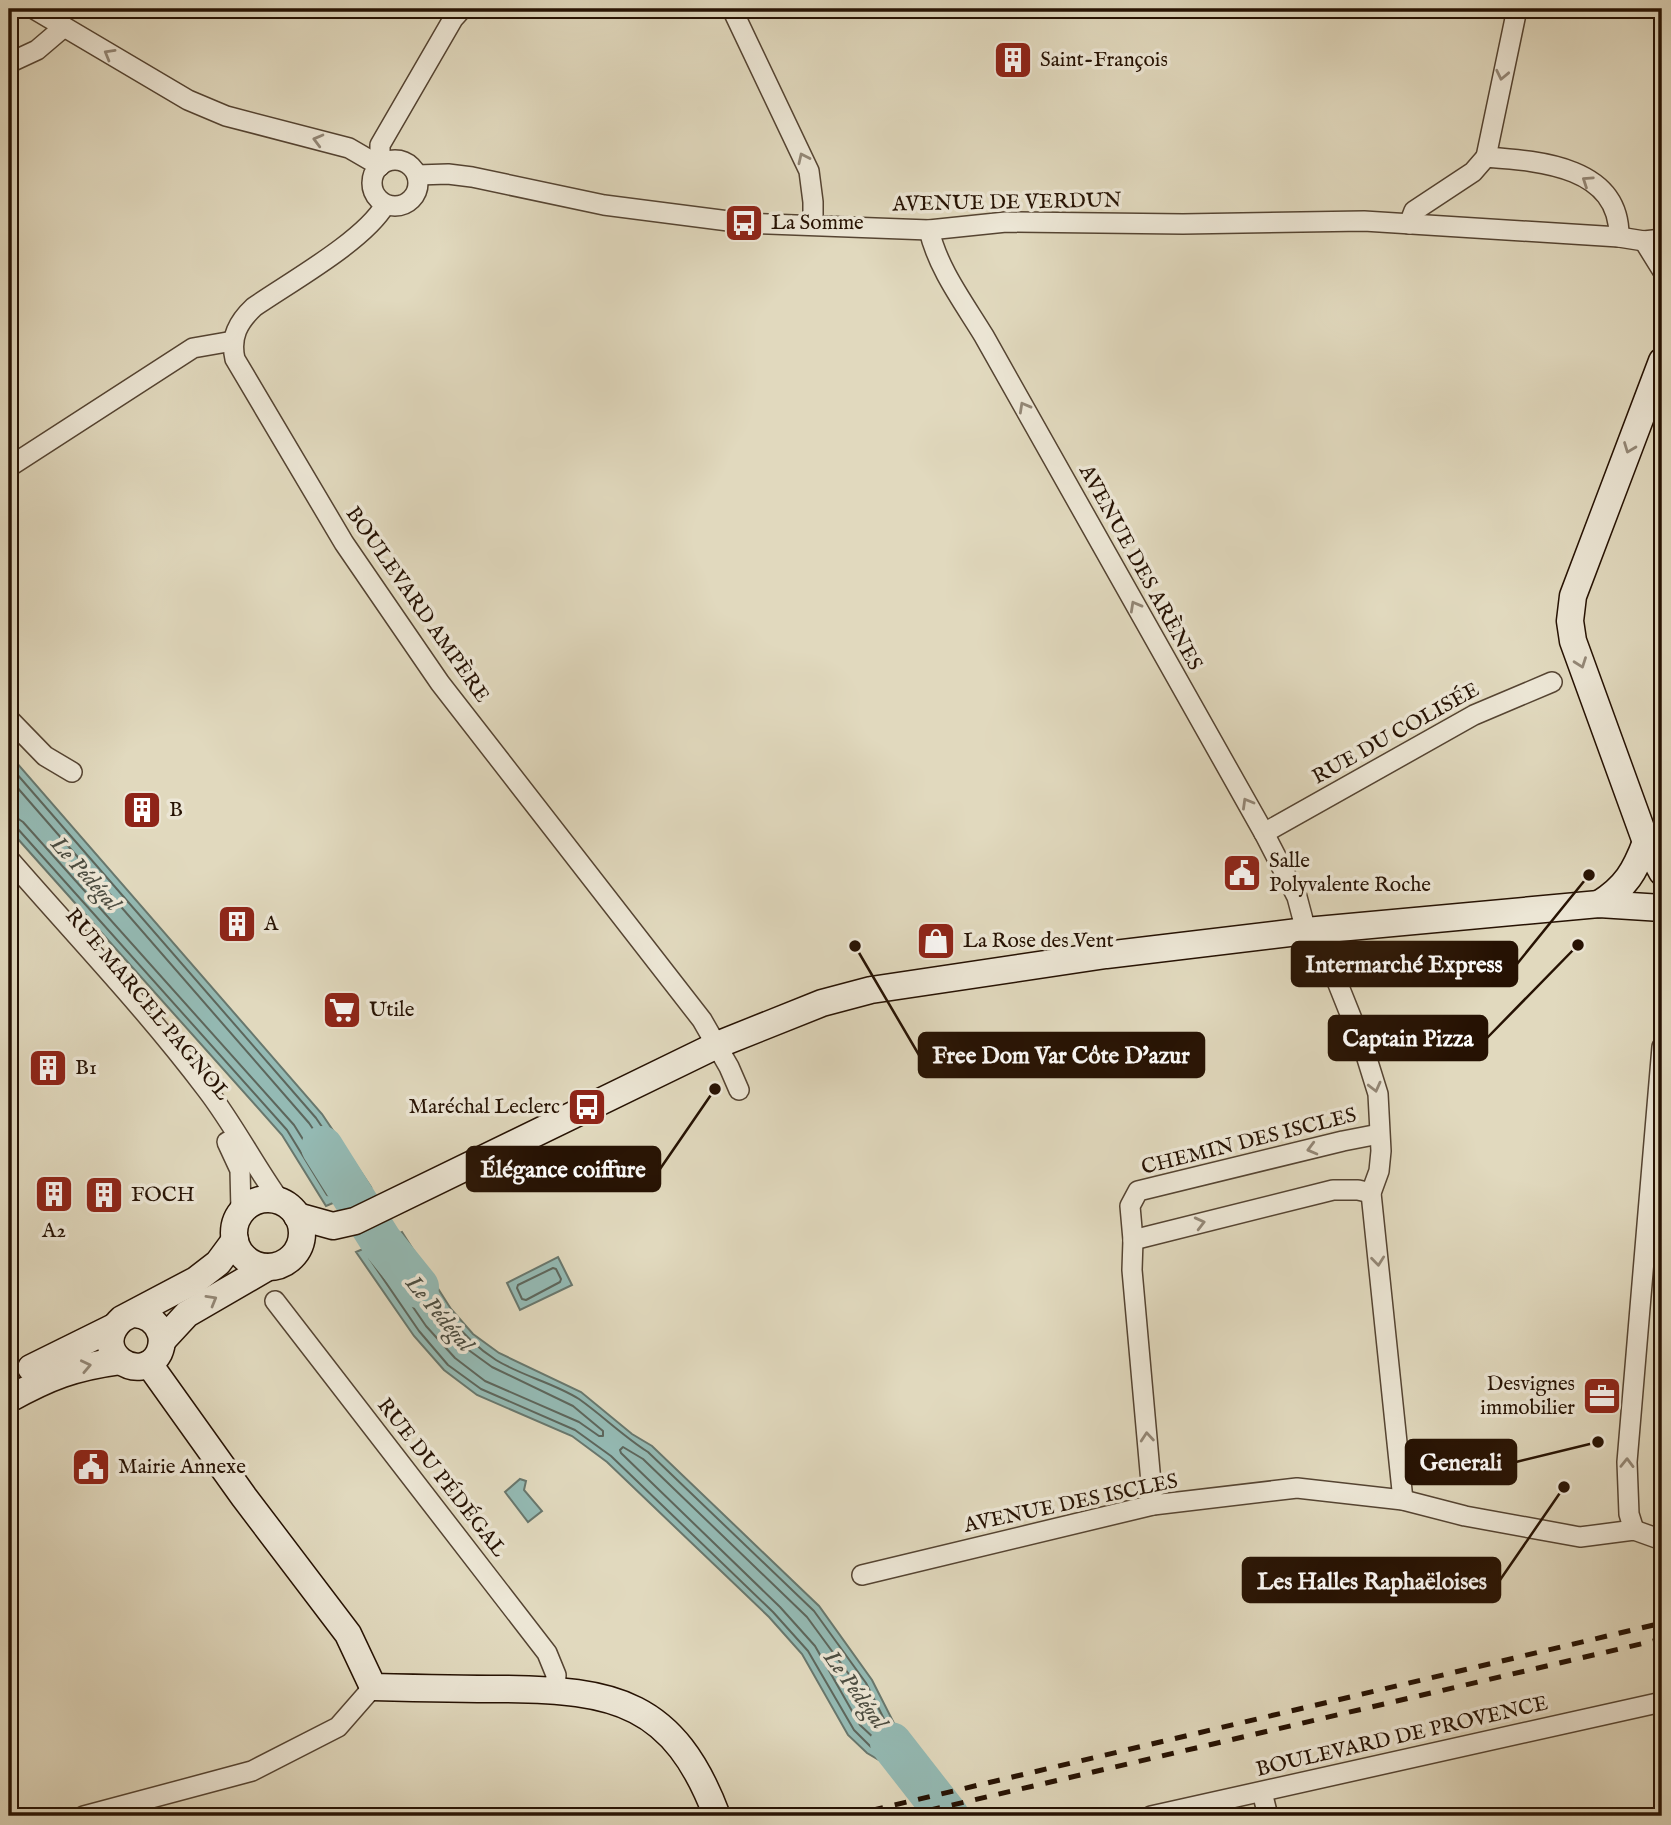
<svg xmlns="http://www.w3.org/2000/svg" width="1671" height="1825" font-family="'IM FELL English',serif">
<rect width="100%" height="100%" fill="#e1d9be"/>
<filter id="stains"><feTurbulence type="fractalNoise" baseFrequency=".00286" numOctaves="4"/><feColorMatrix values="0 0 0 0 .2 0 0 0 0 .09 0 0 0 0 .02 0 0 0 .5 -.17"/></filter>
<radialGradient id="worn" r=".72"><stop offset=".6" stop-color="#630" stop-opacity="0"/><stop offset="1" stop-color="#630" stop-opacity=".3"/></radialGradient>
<g fill="#94bab4" stroke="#68776d" stroke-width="2">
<polygon points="9,754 322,1114 371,1187 326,1206 282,1135 9,829"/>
<polygon points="402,1232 451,1309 473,1334 499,1353 581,1392 632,1434 652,1446 819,1606 872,1680 904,1743 941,1783 910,1792 894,1769 867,1753 848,1735 802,1654 769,1617 607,1462 572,1436 477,1395 444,1370 414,1336 356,1252"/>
<polygon points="558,1257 572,1285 520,1310 507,1283"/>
<polygon points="520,1479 526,1481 524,1490 542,1511 528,1522 505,1492"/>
</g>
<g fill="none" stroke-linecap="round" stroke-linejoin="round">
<g stroke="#5d665c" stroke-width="2">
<polyline points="9,765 316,1118 358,1180 358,1184 331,1196 327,1195 287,1130 17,828 9,825"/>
<polyline points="9,778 309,1123 345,1176 344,1181 334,1185 331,1184 294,1125 23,822 17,818 9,816"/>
<path d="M397,1242L401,1244C427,1286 452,1332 496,1360C522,1376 554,1383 579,1399C603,1416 623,1436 648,1452L814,1611L866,1683L898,1747L925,1775L924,1780L912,1783L898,1764L871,1747L854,1730L808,1651L773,1612L611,1456L575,1430L481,1389L448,1365L419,1331L369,1258L370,1253Z"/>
<polygon points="394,1253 397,1255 439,1318 463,1346 492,1367 573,1406 603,1431 603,1436 599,1436 579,1422 485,1381 455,1358 426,1326 382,1262 383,1258"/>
<polygon points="553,1268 556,1269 561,1279 560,1282 526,1300 522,1299 517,1288 518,1285"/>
<polygon points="623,1447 643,1459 807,1617 859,1688 883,1737 882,1741 876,1740 860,1725 815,1646 780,1607 621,1453 620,1450"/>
</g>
<g stroke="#94bab4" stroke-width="42">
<polyline points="322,1147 381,1241 418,1287"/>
<polyline points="891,1743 948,1816"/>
</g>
<g stroke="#554432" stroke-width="22">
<g id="street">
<polyline points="34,9 188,100 226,116 349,148 380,166"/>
<polyline points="732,9 809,171 813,202 813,224"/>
<polyline points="9,63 37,50 64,27"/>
<polyline points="1486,157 1517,9"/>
<circle cx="395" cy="183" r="23"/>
<polyline points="380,166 380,145 453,19 462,9"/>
<polyline points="417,175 448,174 472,177 604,205 744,223 929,230 1006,222 1183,224 1364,221 1619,237 1644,241 1662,239"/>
<path d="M385,205C364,241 290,282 254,307C238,322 230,337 235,359L344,543L440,683L702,1020L729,1067L739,1090"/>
<path d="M1409,224L1414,211L1473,172L1486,157C1539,161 1620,166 1619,237"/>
<path d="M929,230C938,269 964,303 984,336L1264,833L1297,897L1306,931"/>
<polyline points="1644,241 1662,270"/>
<polyline points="9,467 193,348 233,341"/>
<polyline points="9,719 45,756 72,772"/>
<polyline points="1264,833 1474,715 1552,682"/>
<path d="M9,859C75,935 146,1009 207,1090C234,1125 254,1165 280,1201"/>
<polyline points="1324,930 1330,964 1364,1049 1378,1094 1381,1151 1379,1171 1371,1193 1403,1500"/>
<polyline points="227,1142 240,1170 241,1211"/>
<polyline points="1133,1240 1333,1190 1358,1190 1371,1193"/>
<polyline points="275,1301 547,1653 556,1675 555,1690"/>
<polyline points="1153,1505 1132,1270 1133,1240 1130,1206 1138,1191 1343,1141 1379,1134"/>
<polyline points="1634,1530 1629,1514 1627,1462 1662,1047"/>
<polyline points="862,1575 1153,1505 1297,1488 1403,1500 1465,1516 1580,1537 1634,1530 1662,1540"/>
<polyline points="1262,1792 1268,1816"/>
<polyline points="84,1816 252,1771 338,1727 373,1687"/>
<polyline points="1151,1816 1662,1702"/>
</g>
</g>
<g stroke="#261203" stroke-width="29">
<g id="secondary">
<polyline points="1662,361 1573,596 1570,621 1573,641 1646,842 1662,872"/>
<path d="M1599,904C1626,887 1635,871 1646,842"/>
<circle cx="268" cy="1233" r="34"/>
<polyline points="297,1216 333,1226 355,1221 717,1045 822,1003 871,990 1106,955 1306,931 1599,904 1662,908"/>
<path d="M135,1314C146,1315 156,1321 160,1332C163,1339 162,1346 159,1353C141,1387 87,1351 122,1319L196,1280L218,1263L235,1240"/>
<polyline points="162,1341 187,1314 268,1267"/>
<path d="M149,1364L244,1497L348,1634L373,1687C416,1688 459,1689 502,1689C615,1690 674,1702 717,1816"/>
<polyline points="31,1368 114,1327"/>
<path d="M9,1399C49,1377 74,1367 120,1361"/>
</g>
</g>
<use href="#street" stroke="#ece6d5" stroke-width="19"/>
<use href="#secondary" stroke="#ece6d5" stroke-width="26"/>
<g stroke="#261203" stroke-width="5" stroke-dasharray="12 12" stroke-linecap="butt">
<polyline points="848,1816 1662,1623"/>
<polyline points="905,1816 1662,1639"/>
</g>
</g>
<defs><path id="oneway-chevron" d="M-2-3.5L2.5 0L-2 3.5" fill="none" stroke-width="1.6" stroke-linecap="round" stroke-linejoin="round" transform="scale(1.75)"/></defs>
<g stroke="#938776">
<use href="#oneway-chevron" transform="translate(109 54) rotate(-150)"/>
<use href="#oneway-chevron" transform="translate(1502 75) rotate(102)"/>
<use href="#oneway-chevron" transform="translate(318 140) rotate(-165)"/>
<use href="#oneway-chevron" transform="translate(803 158) rotate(-115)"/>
<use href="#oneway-chevron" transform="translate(1587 181) rotate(-146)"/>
<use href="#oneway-chevron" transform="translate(1024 407) rotate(-119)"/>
<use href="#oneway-chevron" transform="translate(1629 448) rotate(111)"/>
<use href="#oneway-chevron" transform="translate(1135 606) rotate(-119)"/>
<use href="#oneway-chevron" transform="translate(1581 663) rotate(70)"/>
<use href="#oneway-chevron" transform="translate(1247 803) rotate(-120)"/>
<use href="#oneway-chevron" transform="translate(1375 1087) rotate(76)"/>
<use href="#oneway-chevron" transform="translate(1312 1149) rotate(165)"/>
<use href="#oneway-chevron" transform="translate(1200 1223) rotate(-14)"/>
<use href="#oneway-chevron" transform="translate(1378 1261) rotate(84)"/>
<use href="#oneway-chevron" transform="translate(212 1300) rotate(-30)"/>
<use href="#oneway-chevron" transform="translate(86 1366) rotate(-12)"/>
<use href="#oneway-chevron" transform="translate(1147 1437) rotate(-95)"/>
<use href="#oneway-chevron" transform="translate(1627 1463) rotate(-89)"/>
</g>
<defs>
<g id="building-square" transform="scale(2.0125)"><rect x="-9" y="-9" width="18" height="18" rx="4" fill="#8f2418" stroke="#ece6d5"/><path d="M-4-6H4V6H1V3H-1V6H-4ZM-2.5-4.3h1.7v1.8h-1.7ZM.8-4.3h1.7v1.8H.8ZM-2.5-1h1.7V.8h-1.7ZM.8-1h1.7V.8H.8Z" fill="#fff"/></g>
<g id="bus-square" transform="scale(2.0125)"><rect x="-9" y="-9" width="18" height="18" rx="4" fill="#8f2418" stroke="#ece6d5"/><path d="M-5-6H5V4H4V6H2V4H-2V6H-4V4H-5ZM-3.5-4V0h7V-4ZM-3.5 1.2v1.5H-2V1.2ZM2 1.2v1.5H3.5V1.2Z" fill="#fff"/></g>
<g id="civic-square" transform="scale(2.0125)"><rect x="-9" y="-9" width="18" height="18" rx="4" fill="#8f2418" stroke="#ece6d5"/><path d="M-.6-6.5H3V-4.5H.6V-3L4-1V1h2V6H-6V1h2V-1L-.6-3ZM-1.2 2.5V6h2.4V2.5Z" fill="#fff"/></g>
<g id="shop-square" transform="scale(2.0125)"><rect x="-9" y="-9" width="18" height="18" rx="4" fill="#8f2418" stroke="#ece6d5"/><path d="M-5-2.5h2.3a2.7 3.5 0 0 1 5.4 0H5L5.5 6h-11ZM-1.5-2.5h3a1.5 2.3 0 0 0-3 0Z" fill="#fff"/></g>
<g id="supermarket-square" transform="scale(2.0125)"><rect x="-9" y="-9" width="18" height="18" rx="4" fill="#8f2418" stroke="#ece6d5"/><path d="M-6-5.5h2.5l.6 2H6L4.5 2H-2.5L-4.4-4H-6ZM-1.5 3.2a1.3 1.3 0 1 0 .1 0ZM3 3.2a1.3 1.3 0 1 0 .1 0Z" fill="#fff"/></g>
<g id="office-square" transform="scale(2.0125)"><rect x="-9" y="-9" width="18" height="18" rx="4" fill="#8f2418" stroke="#ece6d5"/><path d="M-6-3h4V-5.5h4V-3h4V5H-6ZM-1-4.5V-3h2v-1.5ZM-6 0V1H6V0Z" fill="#fff"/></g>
</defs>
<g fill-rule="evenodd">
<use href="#building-square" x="1013" y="60"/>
<use href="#bus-square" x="744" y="223"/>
<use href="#building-square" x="142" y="810"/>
<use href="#civic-square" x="1242" y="873"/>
<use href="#building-square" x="237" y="924"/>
<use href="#shop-square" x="936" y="941"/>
<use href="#supermarket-square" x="342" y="1010"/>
<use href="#building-square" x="48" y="1068"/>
<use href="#bus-square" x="587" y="1107"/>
<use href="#building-square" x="54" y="1194"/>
<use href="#building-square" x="104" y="1195"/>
<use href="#office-square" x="1602" y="1396"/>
<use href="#civic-square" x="91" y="1467"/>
</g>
<g text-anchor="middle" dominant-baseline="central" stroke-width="7" stroke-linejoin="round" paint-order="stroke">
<g font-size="21" fill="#261203" stroke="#ece6d5" text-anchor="start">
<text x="1040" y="60">Saint-François</text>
<text x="771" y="223">La Somme</text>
<text x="169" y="810">B</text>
<text x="1269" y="861">Salle<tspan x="1269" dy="24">Polyvalente Roche</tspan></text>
<text x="264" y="924">A</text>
<text x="963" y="941">La Rose des Vent</text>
<text x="369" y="1010">Utile</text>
<text x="75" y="1068">B1</text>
<text x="560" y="1107" text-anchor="end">Maréchal Leclerc</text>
<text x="131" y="1195">FOCH</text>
<text x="54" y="1231" text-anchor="middle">A2</text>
<text x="1575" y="1384" text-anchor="end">Desvignes<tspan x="1575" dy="24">immobilier</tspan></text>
<text x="118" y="1467">Mairie Annexe</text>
</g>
<g font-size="21" fill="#261203" stroke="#ece6d5">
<text transform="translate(1007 203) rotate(-1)">AVENUE DE VERDUN</text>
<text transform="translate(1140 568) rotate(61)">AVENUE DES ARÈNES</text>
<text transform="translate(417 605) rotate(55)">BOULEVARD AMPÈRE</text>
<text transform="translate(1396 734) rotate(-29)">RUE DU COLISÉE</text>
<text transform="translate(147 1005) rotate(50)">RUE MARCEL PAGNOL</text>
<text transform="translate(1249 1142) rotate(-14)">CHEMIN DES ISCLES</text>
<text transform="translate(441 1478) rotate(52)">RUE DU PÉDÉGAL</text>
<text transform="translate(1071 1504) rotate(-12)">AVENUE DES ISCLES</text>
<text transform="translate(1402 1737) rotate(-13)">BOULEVARD DE PROVENCE</text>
</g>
<g font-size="23" font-style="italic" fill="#4c4d41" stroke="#ece6d5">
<text transform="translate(85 874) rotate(48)">Le Pédégal</text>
<text transform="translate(439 1314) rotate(50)">Le Pédégal</text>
<text transform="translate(855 1690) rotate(54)">Le Pédégal</text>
</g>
</g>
<path fill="none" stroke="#261203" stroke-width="2.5" d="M1589 875L1517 964M1578 945L1487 1038M855 946L919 1055M715 1089L660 1169M1598 1442L1516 1462M1564 1487L1500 1580"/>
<g fill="#261203" stroke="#ece6d5" stroke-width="2.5">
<circle cx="1589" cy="875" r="7"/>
<circle cx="1578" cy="945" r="7"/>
<circle cx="855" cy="946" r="7"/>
<circle cx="715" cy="1089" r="7"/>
<circle cx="1598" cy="1442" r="7"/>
<circle cx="1564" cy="1487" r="7"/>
</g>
<g fill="#261203" stroke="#261203" stroke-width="2.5">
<rect x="1292" y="942" width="225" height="44" rx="7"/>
<rect x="1329" y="1016" width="158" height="44" rx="7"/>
<rect x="919" y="1033" width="285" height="44" rx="7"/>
<rect x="467" y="1147" width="193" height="44" rx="7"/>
<rect x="1406" y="1440" width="110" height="44" rx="7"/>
<rect x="1243" y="1558" width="257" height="44" rx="7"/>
</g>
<g font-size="23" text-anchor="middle" font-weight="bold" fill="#fff">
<text x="1404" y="972">Intermarché Express</text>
<text x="1408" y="1046">Captain Pizza</text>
<text x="1061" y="1063">Free Dom Var Côte D'azur</text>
<text x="563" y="1177">Élégance coiffure</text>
<text x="1461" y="1470">Generali</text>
<text x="1372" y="1589">Les Halles Raphaëloises</text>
</g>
<rect width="1671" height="1825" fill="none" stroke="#e1d9be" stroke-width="35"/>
<rect x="10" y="10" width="1650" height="1804" fill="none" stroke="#261203" stroke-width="3.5"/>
<rect x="18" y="18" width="1636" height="1790" fill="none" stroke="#261203" stroke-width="2"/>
<rect width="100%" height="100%" filter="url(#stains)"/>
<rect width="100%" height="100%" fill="url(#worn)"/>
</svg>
